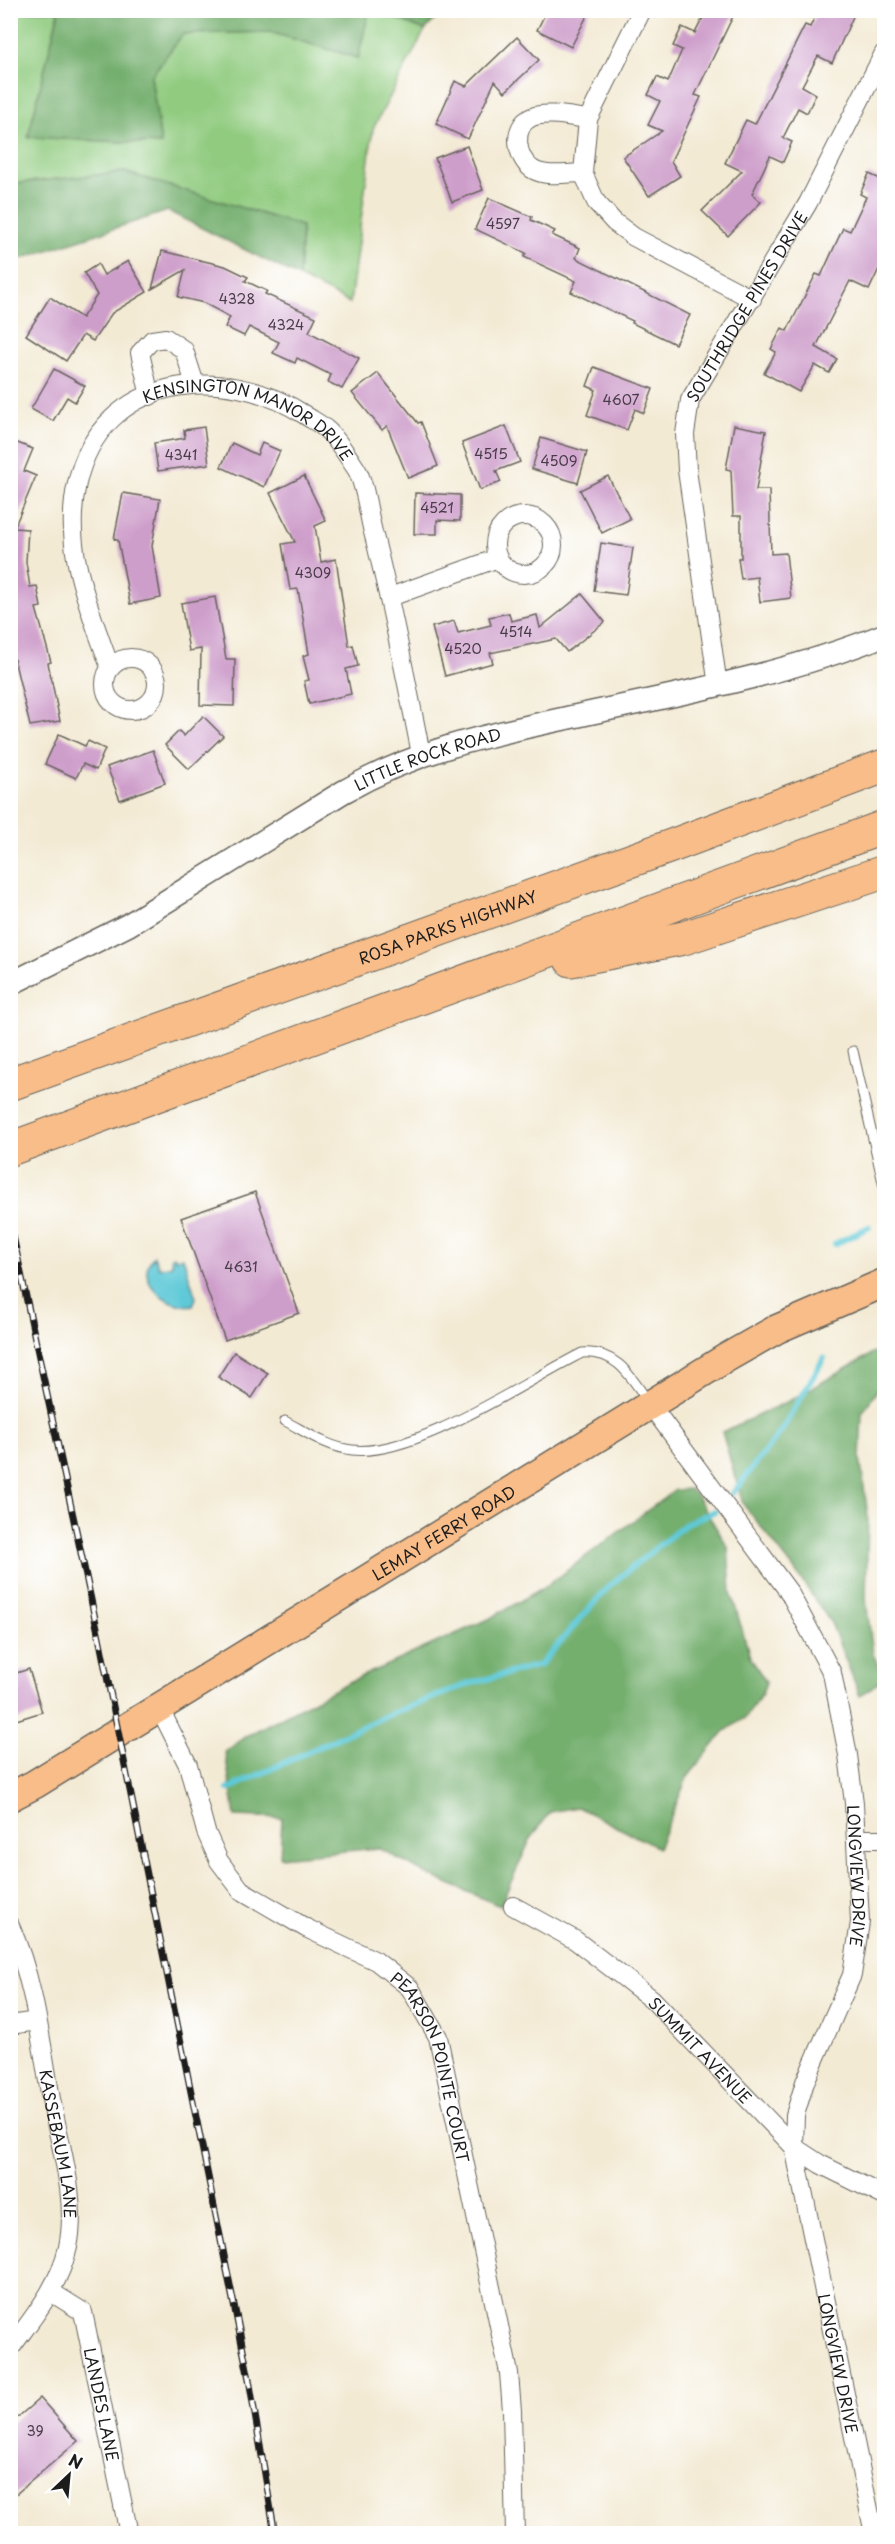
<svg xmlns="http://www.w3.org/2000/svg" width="895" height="2544" font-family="'Playpen Sans',sans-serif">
<rect width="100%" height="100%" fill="#fff"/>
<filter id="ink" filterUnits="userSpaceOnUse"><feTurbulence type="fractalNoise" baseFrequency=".0167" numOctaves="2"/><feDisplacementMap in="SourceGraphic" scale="12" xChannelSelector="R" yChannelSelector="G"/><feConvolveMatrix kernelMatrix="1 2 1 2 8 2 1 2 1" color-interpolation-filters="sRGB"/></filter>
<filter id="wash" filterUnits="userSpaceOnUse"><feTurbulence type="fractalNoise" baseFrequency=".008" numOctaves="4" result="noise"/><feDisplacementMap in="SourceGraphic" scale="24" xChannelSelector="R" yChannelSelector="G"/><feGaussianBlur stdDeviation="1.35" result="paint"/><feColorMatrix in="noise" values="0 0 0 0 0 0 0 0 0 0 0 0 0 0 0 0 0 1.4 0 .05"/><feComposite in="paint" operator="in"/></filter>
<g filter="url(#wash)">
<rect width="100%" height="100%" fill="#f3ead4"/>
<polygon fill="#90cb7f" stroke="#56744e" stroke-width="1.5" points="10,11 59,11 28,137 161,144 151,76 183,34 270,32 358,58 369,11 377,11 425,30 373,129 350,303 299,277 302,226 124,172 11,184"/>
<g fill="#74af6e" stroke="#486645" stroke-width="1.5">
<polygon points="59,11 59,10 369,11 358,58 270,32 183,34 151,76 161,144 28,137"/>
<polygon points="377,11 443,11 425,30"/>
<polygon points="124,172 302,226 299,277 168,211 11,262 11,184"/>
<polygon points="884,1347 884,1380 862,1413 860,1458 868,1516 866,1600 873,1654 884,1678 860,1696 831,1623 794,1569 743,1504 722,1432 789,1401"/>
<polygon points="689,1489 696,1495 728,1547 731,1592 750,1657 766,1682 762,1694 746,1717 724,1732 687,1778 658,1848 578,1807 550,1812 530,1840 500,1906 424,1873 379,1848 280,1857 282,1818 235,1816 225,1752 246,1736 347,1683 491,1618 546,1586 675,1490"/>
</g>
<path fill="#5ec9d7" stroke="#3d727a" stroke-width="1.5" d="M154,1256L159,1268L172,1265L171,1257L174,1256L176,1259L183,1257L196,1298L193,1305C169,1310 131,1279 154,1256Z"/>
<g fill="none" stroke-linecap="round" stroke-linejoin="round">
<g stroke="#5ec9d7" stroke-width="6">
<polyline points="835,1244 869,1227"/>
<polyline points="733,1493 781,1431 824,1358"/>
<polyline points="228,1789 383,1717 468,1684 540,1665 610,1585 687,1523 715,1511"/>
</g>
</g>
<g id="blocks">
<g fill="#ce9ecb">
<polygon points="547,10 590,10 571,47 537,30"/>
<polygon points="707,10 736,10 695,95 701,97 671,161 680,176 649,196 623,157 662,131 648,125 660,101 648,95 657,77 668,82 682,50 673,46 682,27 695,33"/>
<polygon points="818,10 856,10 832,63 818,56 802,86 816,94 807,113 798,108 783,138 792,142 783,162 770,156 752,194 761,202 728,236 702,211 742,171 725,163 746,120 755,124 805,25 810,27"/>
<polygon points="517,37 539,60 505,92 495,81 468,139 436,124 455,81 466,86"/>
<polygon points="467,146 483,190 452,202 435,158"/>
<polygon points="869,174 885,181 885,256 869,290 850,281 816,347 837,359 829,373 815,365 799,392 764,373 776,352 771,349 782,328 787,331 816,274 821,276 843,228 850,231 866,197 860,194"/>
<polygon points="489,198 532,217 531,220 555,231 552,235 580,248 576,258 690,315 675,344 632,323 633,321 571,292 576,281 524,257 526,253 475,229"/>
<polygon points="162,251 225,266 248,277 245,281 267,291 265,294 316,317 309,332 359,358 342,389 328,382 331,375 297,358 295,363 273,353 279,342 249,327 244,336 225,327 230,317 204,303 178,297 185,270 152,289"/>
<polygon points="128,261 147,292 112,313 93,341 83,335 66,361 26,335 50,297 82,318 97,295 84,273 98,264 104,275"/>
<polygon points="594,367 653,389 644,413 635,409 627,430 587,415 596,390 587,386"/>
<polygon points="54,369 85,386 75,402 67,397 53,421 31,409"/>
<polygon points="378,373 418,423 421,422 438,466 408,478 387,426 382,430 352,393"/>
<polygon points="734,425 766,431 756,490 769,490 771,554 786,553 791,598 760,602 757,577 741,579 738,558 741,558 741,516 733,516 731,470 726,469"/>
<polygon points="506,426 520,462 496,471 501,482 480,490 462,443"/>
<polygon points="204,427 209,464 158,471 154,443 185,438 184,430"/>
<polygon points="541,438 587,452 578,483 532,469"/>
<polygon points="10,440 33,449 24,471 36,476 14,528 28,529 26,562 30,587 37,586 41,607 36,608 51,662 48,663 60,721 30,726 10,642"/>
<polygon points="232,443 257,455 262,443 280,451 264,487 221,467"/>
<polygon points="304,476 326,521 315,526 321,562 336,559 349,646 353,645 358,666 346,669 351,694 309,704 304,681 309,680 303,656 309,654 298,589 290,590 282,544 295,542 270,493"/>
<polygon points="608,476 630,519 602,533 580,490"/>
<polygon points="123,493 160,499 152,546 161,598 130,604 118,540 114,539"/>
<polygon points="415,493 460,495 460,521 437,520 437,534 414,534"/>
<polygon points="601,543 633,548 626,595 594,591"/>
<polygon points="582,594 605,622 567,652 556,639 490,653 493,663 445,676 432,627 454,621 458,633 491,625 489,617 509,613 511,621 537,615 540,628"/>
<polygon points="215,597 226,659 235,659 234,706 200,705 201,649 189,651 181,603"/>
<polygon points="203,716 223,736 189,769 165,745 179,731 184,736"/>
<polygon points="59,734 85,746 88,741 105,749 96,770 83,764 76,778 45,764"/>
<polygon points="153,750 165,783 120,800 107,767"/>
<polygon points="255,1192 299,1313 225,1340 181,1218"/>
<polygon points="234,1352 268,1373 252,1398 218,1377"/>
<polygon points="29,1669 42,1712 10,1722 10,1675"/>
<polygon points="40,2398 78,2441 10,2499 10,2424"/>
</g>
</g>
</g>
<g filter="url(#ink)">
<use href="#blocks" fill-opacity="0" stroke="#67645c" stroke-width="1.5"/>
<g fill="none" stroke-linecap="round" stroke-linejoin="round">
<g stroke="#67645c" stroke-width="11">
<g id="service">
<polyline points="853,1051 884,1187"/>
<path d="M285,1421C306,1432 327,1447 352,1450C415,1457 524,1382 582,1353C617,1350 631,1377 649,1403"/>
</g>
</g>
<g stroke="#67645c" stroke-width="20">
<g id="minor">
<polyline points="642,10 588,119 583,173 596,202 614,222 634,237 752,299"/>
<path d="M583,173C568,173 546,178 532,169C516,158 511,126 532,117C547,111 571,117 588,119"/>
<polyline points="150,396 140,353 152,340 166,338 184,350 195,384"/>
<circle cx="524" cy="545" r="29"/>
<polyline points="390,597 498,558"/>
<circle cx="131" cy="684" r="26"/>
<path id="s1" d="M110,667C89,607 62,548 77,483C102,374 223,362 305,415C312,420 321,424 327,430C338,440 349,458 357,470C366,487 368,513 373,532C392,605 406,679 421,754"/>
<path id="s2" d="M718,686L687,470L685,434L690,400L808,203L884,53"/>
<path id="s3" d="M649,1403L789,1592L832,1673L848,1755L854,1803L860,1922L852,1975L805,2082L795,2115L794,2147L874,2534"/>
<path id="s4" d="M159,1707L188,1765L206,1832L219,1861L241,1890L306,1928L376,1961L410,1988L438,2037L509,2373L512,2411L515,2534"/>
<polyline points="857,1839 884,1839"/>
<path id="s5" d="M513,1906L575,1940L652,1999L794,2147L820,2164L884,2196"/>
<path id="s6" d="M10,1926C34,1979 41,2042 51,2099C60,2146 78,2199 68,2247C59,2287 33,2317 10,2349"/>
<polyline points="10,2025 37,2021"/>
<path id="s7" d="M51,2292L83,2312L129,2534"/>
</g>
</g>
<g stroke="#67645c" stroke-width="25">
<g id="tertiary">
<path id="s8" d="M10,984L128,925L343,792C423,747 493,734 581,715C683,693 787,674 884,635"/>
</g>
</g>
<g stroke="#67645c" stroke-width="31">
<g id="primary">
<path id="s9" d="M10,1797L35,1784L726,1358L777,1329L884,1283"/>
</g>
</g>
<g stroke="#67645c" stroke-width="35">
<g id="motorway">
<polyline points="571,960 684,938 884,872"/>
<path id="s10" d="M10,1084L674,845L884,766"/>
<polyline points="10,1149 884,827"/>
</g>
</g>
<use href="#service" stroke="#fff" stroke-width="9"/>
<use href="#minor" stroke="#fff" stroke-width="18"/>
<use href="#tertiary" stroke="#fff" stroke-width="22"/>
<use href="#primary" stroke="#f8bd89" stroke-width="28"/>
<use href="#motorway" stroke="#f8bd89" stroke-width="33"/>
<g stroke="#1c1c1c" stroke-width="7">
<polyline id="rail" points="10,1222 99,1637 249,2379 275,2534"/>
</g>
<use href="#rail" stroke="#fff" stroke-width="4.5" stroke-dasharray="14" stroke-linecap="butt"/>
</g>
</g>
<g text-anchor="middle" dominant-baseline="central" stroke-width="6" stroke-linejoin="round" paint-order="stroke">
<g font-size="14" fill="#483c48">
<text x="503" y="223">4597</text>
<text x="237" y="298">4328</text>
<text x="286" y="324">4324</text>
<text x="621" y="399">4607</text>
<text x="491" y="453">4515</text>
<text x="181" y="454">4341</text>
<text x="559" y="460">4509</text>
<text x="437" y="507">4521</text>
<text x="313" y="572">4309</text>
<text x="516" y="631">4514</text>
<text x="463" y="648">4520</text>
<text x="241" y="1266">4631</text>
<text x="35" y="2430">39</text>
</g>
<g font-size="16" fill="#1c1c1c" stroke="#fff">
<text stroke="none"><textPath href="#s2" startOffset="398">SOUTHRIDGE PINES DRIVE</textPath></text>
<text stroke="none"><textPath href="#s1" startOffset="418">KENSINGTON MANOR DRIVE</textPath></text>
<text stroke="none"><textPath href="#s8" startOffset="476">LITTLE ROCK ROAD</textPath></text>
<text stroke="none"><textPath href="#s10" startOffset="465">ROSA PARKS HIGHWAY</textPath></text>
<text stroke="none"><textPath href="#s9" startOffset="508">LEMAY FERRY ROAD</textPath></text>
<text stroke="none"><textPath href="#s3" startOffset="532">LONGVIEW DRIVE</textPath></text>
<text stroke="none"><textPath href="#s5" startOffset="238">SUMMIT AVENUE</textPath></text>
<text stroke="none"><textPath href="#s4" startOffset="480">PEARSON POINTE COURT</textPath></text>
<text stroke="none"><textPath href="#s6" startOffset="224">KASSEBAUM LANE</textPath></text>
<text stroke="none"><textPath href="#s3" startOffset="1036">LONGVIEW DRIVE</textPath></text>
<text stroke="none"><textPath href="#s7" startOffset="132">LANDES LANE</textPath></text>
</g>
</g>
<rect width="895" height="2544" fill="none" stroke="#fff" stroke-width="36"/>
<g transform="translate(69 2475) rotate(26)" stroke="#ffffff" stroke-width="4.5" paint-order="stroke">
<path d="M0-4.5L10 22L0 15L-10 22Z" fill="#1c1c1c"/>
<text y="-9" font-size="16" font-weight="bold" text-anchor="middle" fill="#1c1c1c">N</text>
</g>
</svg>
